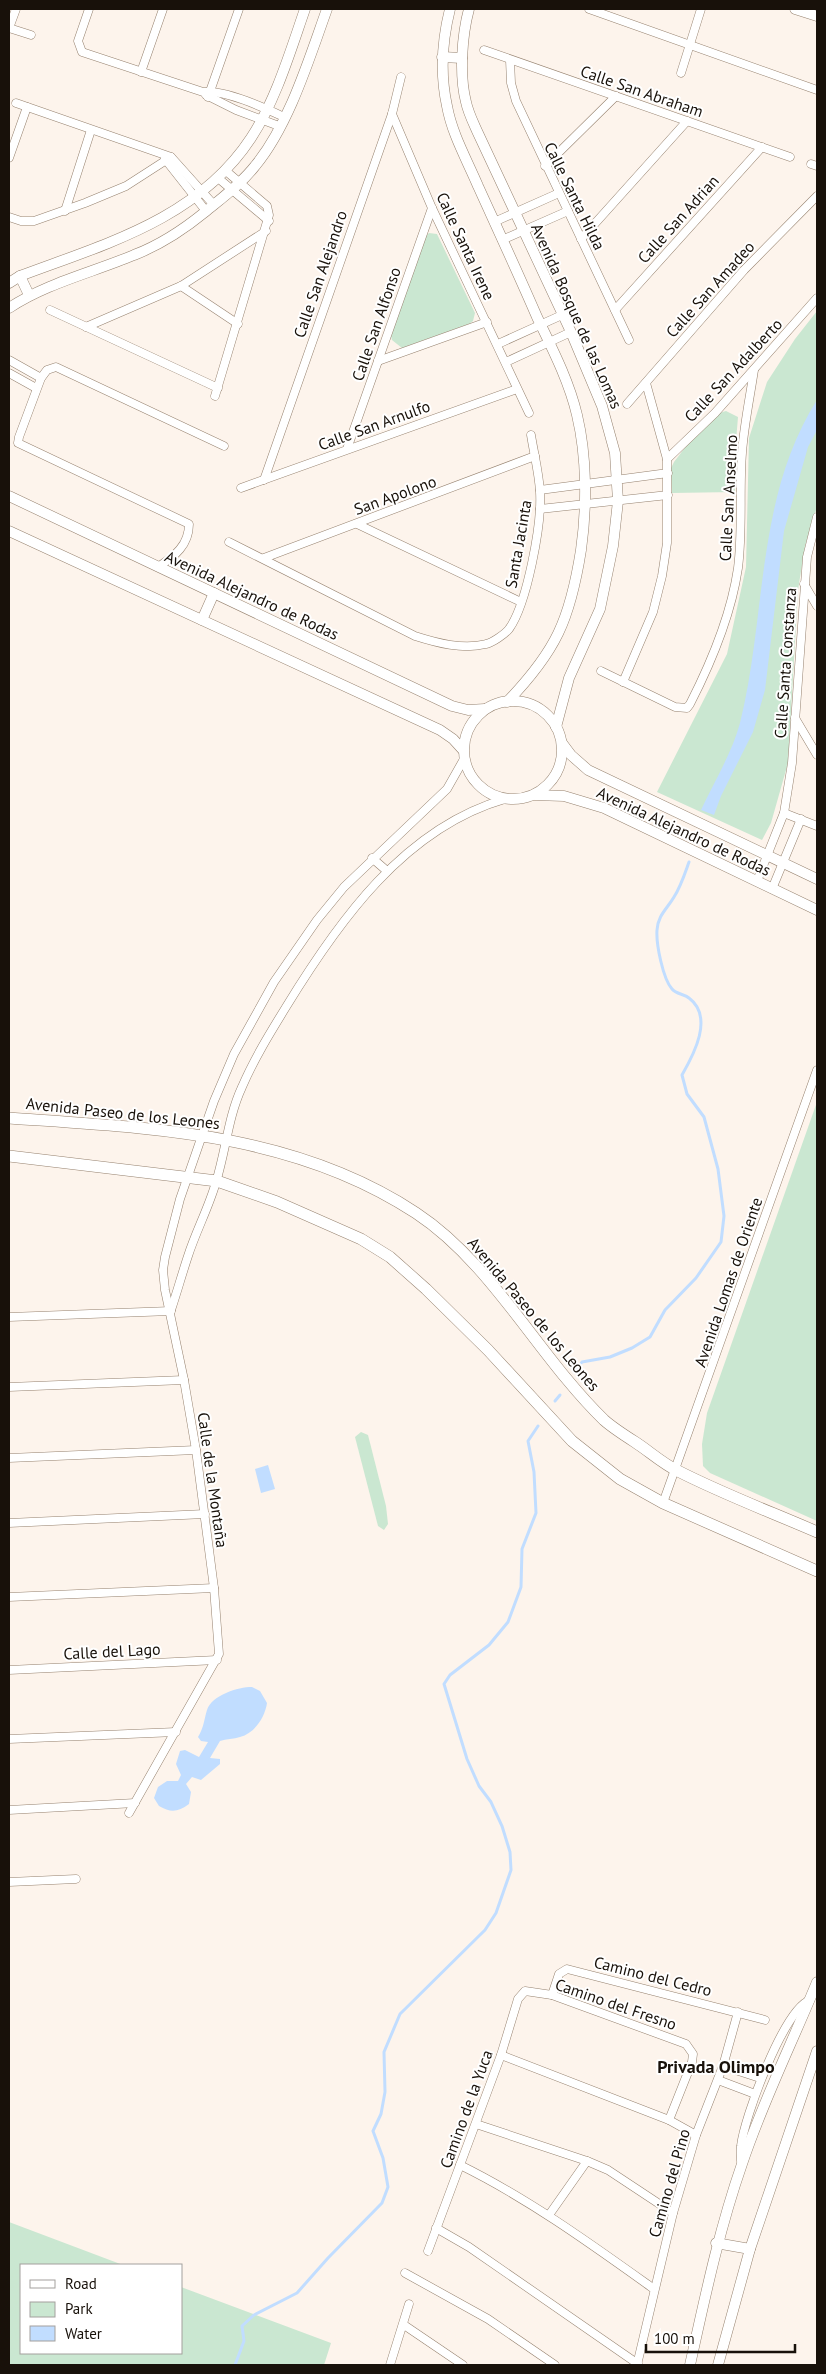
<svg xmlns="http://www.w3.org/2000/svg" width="826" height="2374" font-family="'PT Sans',sans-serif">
<rect width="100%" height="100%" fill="#fdf4ec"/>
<g fill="#cae7d1">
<polygon points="429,233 437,234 475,313 473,321 469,324 402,348 392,340 391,336 425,237"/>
<polygon points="817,311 817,507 805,546 798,590 788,763 771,823 762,840 657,792 727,654 746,567 749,438 767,382 795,339"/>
<path d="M726,411L738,417L734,466L735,492L672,493L671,468L674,462C686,447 708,415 726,411Z"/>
<polygon points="817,1102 817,1521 710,1473 703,1466 702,1444 707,1413"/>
<polygon points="361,1432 368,1435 386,1506 388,1524 384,1530 378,1526 355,1437"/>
<polygon points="9,2222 123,2265 21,2265 21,2353 181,2353 181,2287 331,2343 324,2365 9,2365"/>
</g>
<g fill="#c1ddff">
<path d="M817,400V430L808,447L784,531L765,690L753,732L721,796L714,815L701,810C714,782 732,753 740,723C767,615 755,498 817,400Z"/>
<polygon points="268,1465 275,1489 261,1493 255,1469"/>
<path d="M252,1687L260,1691L267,1703C265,1717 255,1733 240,1737C234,1739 226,1739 220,1741L210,1758L220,1759V1764L201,1780L192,1777L186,1784L191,1792L189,1804C178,1812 171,1813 159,1806L154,1798L158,1787L167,1781H178L181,1775L176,1764L180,1751L185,1750L199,1757L208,1742L201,1741L198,1737C204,1727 204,1720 207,1710C212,1695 238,1687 252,1687Z"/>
</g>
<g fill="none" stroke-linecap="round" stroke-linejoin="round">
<g stroke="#c1ddff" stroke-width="3">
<polyline points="698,840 699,836"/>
<path d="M577,1369L582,1362L610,1357L632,1348L650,1337L665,1310L696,1278L721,1242L724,1216L718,1169L704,1117L687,1094L682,1075C694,1054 714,1017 689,998C684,994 676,994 672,989C663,979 656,944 657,930C658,915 667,909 674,897C681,886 685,873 689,862"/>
<polyline points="555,1401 560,1395"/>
<polyline points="235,2365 244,2341 242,2326 254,2315 297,2293 328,2258 382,2203 388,2187 383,2158 373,2131 381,2114 385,2092 384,2052 400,2014 485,1930 496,1913 511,1870 510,1852 502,1826 491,1802 479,1786 467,1759 444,1684 450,1675 489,1645 508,1622 521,1587 522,1549 536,1513 534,1472 528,1441 538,1426"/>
</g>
<g stroke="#96826f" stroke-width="9">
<g id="minor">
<path d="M89,9L78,41L82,52L203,92C226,90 263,107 284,117"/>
<polyline points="589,9 817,90"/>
<polyline points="9,28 31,35"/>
<polyline points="9,28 16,9"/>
<polyline points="484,50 790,157"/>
<polyline points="510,60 511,83 516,101 629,340"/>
<polyline points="141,72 163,9"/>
<polyline points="681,73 701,9"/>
<polyline points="206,95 236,110 279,126"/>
<polyline points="208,97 239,9"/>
<polyline points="16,103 171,157 214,205"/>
<polyline points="392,114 432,208 529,413"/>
<polyline points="9,158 27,107"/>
<polyline points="165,159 206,211"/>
<polyline points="811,164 817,166"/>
<polyline points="545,166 616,96"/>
<polyline points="218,178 269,221"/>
<polyline points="65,211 91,130"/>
<polyline points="9,217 21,221 34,221 85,203 126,186 171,157"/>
<polyline points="494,222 559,193"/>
<polyline points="581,239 687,121"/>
<polyline points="502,240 568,211"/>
<polyline points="181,286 238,324"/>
<polyline points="50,310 218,388"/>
<polyline points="615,310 762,147"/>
<polyline points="86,327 181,286 266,231"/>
<polyline points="498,344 562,315"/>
<polyline points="9,360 41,378"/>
<polyline points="378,361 487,322"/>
<polyline points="506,362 571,332"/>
<polyline points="9,373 36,388"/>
<polyline points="215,396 269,215 267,206 226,171"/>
<polyline points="627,404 744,270 817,196"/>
<polyline points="347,449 432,208"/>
<polyline points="667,459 715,413 817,298"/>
<polyline points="264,480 392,114 401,77"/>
<polyline points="241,488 517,389"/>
<polyline points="540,490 668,473"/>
<polyline points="540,509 668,495"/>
<polyline points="357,524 521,602"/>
<path d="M229,542L415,636C437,643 463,650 486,644C492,643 505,634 509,629C527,604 542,524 540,492C539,473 534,454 531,435"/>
<polyline points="264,558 535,456"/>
<path d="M158,567C175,556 189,545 189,524L18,443L19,437L41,378L47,370L56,367L224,446"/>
<polyline points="804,584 817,606"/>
<path d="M601,671L675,707L687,708L690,704C712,661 731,616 738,568C743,529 739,491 742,453C744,425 750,397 754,370"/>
<polyline points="623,682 653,612 662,576 667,543 667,459 646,383"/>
<polyline points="795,718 817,755"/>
<polyline points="784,813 817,826"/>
<polyline points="372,858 387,871"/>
<polyline points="757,881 784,813 792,763 807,557 817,517"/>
<polyline points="772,889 801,819"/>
<path d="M171,1310C177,1292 182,1274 188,1256C196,1231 209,1207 216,1182C226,1150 228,1117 242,1087C254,1059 270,1033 286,1007C338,922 404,828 505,799"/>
<polyline points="9,1317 171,1311"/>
<polyline points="9,1387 184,1380"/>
<polyline points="9,1458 196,1450"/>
<polyline points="663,1503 817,1070"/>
<polyline points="9,1523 205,1514"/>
<polyline points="9,1597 214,1588"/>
<polyline points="9,1670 217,1660"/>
<polyline points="9,1739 176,1732"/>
<polyline points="9,1810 135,1803"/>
<polyline points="129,1813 219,1654 214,1588 196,1450 184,1380 165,1290 163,1270 165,1257 180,1199 214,1101 234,1054 274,982 317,920 344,887 447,789 464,759"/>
<polyline points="9,1882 76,1879"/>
<polyline points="552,1995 559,1974 567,1969 765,2020"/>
<polyline points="501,2055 669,2120 696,2135"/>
<polyline points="723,2066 760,2078"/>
<polyline points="718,2080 755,2094"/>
<polyline points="476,2124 587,2161 608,2170 673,2213"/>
<path d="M741,2161C741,2156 740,2151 741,2146C744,2118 784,2009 810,2000"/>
<path d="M460,2165C529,2199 591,2244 654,2289"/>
<polyline points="549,2215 587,2161"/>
<polyline points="436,2228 469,2247 638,2364"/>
<polyline points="428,2251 501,2055 518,1999 525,1991 552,1995 686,2044 693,2054 692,2062 669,2120"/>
<polyline points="405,2273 488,2319 555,2365"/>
<polyline points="404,2325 463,2365"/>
<polyline points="390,2365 409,2304"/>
<polyline points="637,2365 673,2213 696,2135 723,2066 738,2012"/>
</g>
</g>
<g stroke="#96826f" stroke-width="11">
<g id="tertiary">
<path d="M450,9C442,41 440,74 447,106C452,134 467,160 478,186C498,230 518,273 537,317C552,348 569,381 577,415C587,457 587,507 581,550C570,620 556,651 507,702"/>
<path d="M469,9C462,35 459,75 466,102C468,112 473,122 477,131L571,332L602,406L615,453L618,501L613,546L600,609L569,678L556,727"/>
<polyline points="795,9 817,16"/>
<polyline points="442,57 462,58"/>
<polyline points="20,276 29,295"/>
<path d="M9,283L20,276C105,244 198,219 251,138C276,100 290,52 305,9"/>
<path d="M9,308C47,283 91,273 134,255C160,245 183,230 205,212C222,198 241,184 255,166C289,125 309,59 327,9"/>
<polyline points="9,496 452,706 468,710 485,709"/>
<polyline points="9,531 440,730 453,739 463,750"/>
<polyline points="202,620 214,593"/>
<circle cx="513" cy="750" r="49"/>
<polyline points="562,743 571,755 588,770 817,879"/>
<polyline points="535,795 564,796 604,808 817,910"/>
<polyline points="716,2243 750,2249"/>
<path d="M690,2365C705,2297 719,2230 742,2164C763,2101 792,2043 817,1982"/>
<polyline points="718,2365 750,2249 817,2051"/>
</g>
</g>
<g stroke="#96826f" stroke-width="12">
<g id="secondary">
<path d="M9,1118C150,1128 293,1132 416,1213C492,1263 538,1356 604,1420C613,1428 624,1435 635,1442C649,1451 663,1464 678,1471C723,1494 771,1512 817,1532"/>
<polyline points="9,1156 217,1181 277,1202 361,1239 390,1257 426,1289 488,1350 572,1441 620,1479 663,1503 817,1571"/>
</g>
</g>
<use href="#minor" stroke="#fff" stroke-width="8"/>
<use href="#tertiary" stroke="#fff" stroke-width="10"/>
<use href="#secondary" stroke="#fff" stroke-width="11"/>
</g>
<g text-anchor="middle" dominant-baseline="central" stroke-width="4" stroke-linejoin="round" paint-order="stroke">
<g font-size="16" fill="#18110a" stroke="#fff">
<text transform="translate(642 91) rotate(19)">Calle San Abraham</text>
<text transform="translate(575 196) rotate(64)">Calle Santa Hilda</text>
<text transform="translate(678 219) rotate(-48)">Calle San Adrian</text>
<text transform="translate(466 246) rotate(65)">Calle Santa Irene</text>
<text transform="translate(320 274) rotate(-71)">Calle San Alejandro</text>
<text transform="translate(710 289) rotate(-48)">Calle San Amadeo</text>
<text transform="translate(577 316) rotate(66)">Avenida Bosque de las Lomas</text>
<text transform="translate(376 324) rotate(-71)">Calle San Alfonso</text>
<text transform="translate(733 370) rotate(-47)">Calle San Adalberto</text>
<text transform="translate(374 425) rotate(-20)">Calle San Arnulfo</text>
<text transform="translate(395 495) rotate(-20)">San Apolono</text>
<text transform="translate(728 498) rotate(-87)">Calle San Anselmo</text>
<text transform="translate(518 544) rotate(-80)">Santa Jacinta</text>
<text transform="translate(252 595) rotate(25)">Avenida Alejandro de Rodas</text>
<text transform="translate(785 663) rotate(-86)">Calle Santa Constanza</text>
<text transform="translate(684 831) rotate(25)">Avenida Alejandro de Rodas</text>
<text transform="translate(123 1113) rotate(6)">Avenida Paseo de los Leones</text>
<text transform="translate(728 1282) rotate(-71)">Avenida Lomas de Oriente</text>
<text transform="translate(534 1314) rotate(50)">Avenida Paseo de los Leones</text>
<text transform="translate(213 1480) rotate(82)">Calle de la Montaña</text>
<text transform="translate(112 1651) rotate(-3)">Calle del Lago</text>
<text transform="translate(653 1976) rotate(14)">Camino del Cedro</text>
<text transform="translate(616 2004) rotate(19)">Camino del Fresno</text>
<text transform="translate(466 2109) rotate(-70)">Camino de la Yuca</text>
<text transform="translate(669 2183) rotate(-74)">Camino del Pino</text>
</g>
<g font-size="18" font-weight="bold" fill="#18110a" stroke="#fff">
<text x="716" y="2066">Privada Olimpo</text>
</g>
</g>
<rect width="826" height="2374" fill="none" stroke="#18110a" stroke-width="20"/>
<rect x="20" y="2264" width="162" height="90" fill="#ffffff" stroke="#a3a09d"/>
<rect x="30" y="2280" width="25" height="8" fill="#ffffff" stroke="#a3a09d"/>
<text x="65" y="2289" font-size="15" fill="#18110a">Road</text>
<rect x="30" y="2302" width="25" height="15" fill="#cae7d1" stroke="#a3a09d"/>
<text x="65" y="2314" font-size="15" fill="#18110a">Park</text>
<rect x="30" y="2326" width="25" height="15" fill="#c1ddff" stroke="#a3a09d"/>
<text x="65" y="2339" font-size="15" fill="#18110a">Water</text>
<path d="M646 2344v8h149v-8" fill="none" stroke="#18110a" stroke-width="2.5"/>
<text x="654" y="2344" font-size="15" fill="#18110a" stroke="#ffffff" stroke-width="4" paint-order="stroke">100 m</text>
</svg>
